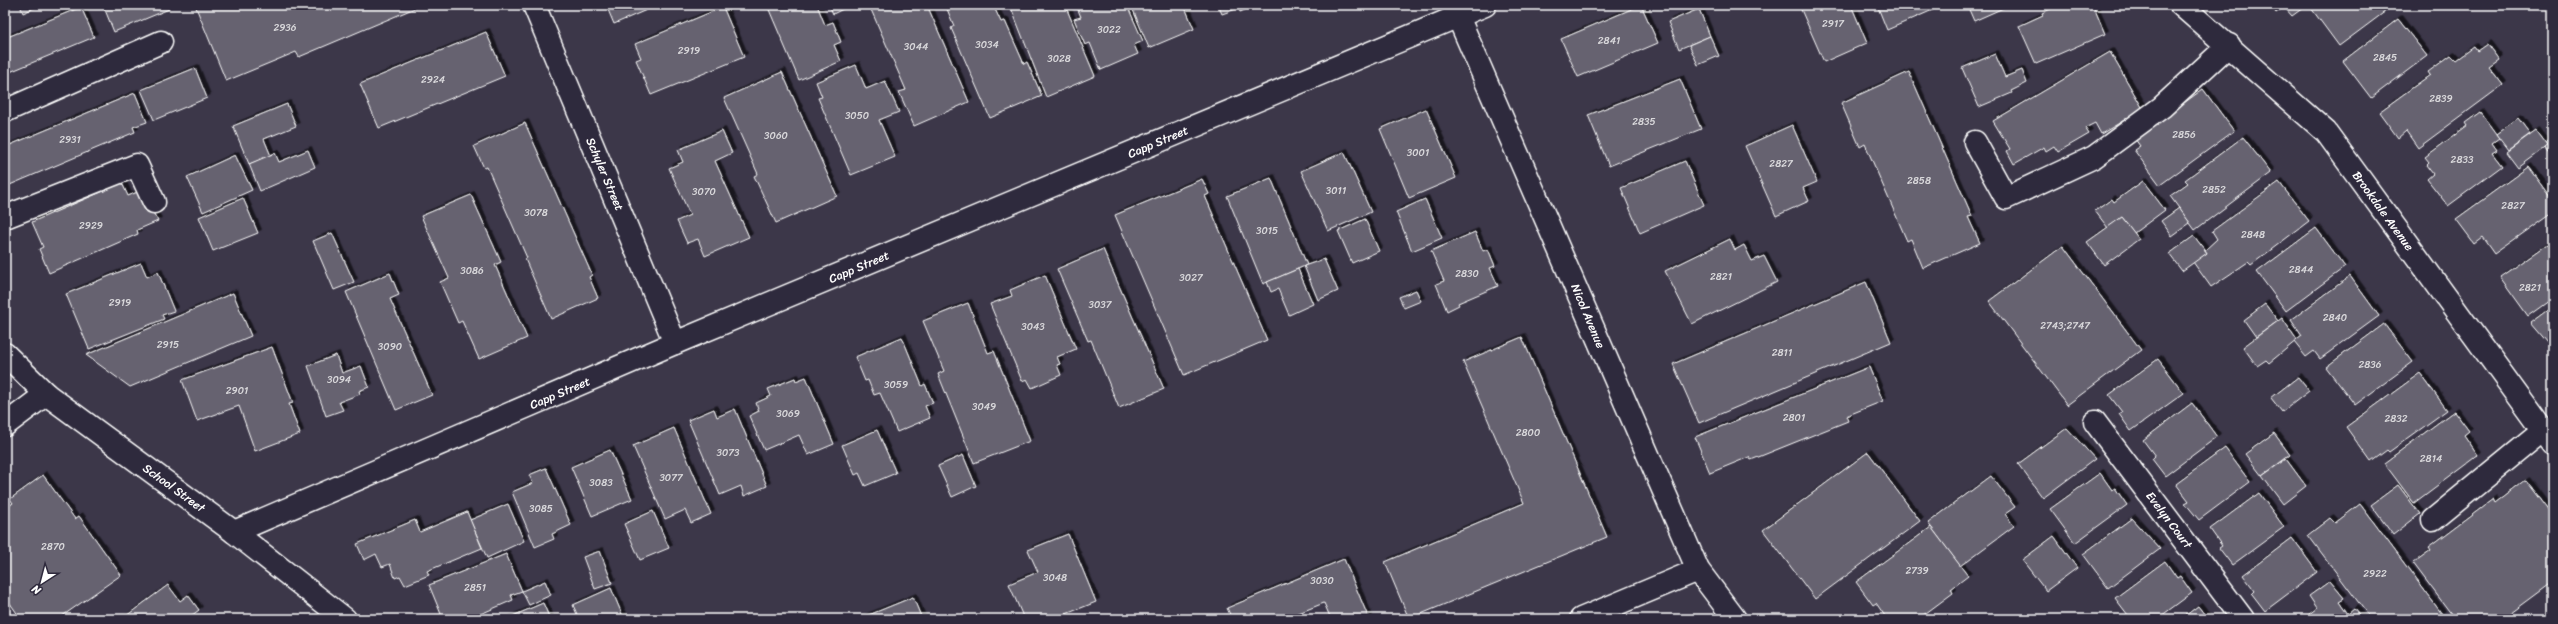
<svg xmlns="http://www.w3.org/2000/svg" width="2558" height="624" font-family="Sriracha,sans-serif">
<defs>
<filter id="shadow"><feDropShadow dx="3.5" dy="-3.5" stdDeviation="0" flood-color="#0009"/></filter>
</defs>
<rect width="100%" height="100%" fill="#3c3749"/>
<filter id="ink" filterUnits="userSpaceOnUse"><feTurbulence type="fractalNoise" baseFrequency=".025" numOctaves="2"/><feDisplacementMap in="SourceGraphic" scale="8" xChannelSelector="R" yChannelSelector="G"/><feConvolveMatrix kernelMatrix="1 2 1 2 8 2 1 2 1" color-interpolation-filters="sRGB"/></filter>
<g filter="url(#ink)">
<g fill="#666270" stroke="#fff" filter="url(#shadow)">
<polygon points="20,5 41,5 23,13"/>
<polygon points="103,5 167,5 169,9 114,32"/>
<polygon points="195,5 422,5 299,57 296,52 226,81"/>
<polygon points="606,5 658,5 614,24"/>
<polygon points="767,5 817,5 825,25 833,22 841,42 834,45 841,61 799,80"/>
<polygon points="829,5 846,5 847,7 833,14"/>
<polygon points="869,5 927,5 969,102 914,126 899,92 906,90"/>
<polygon points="957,5 964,5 965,7 970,5 993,5 1001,22 1005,21 1024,64 1027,62 1042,96 990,118 951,28 954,26 947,9"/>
<polygon points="1010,5 1065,5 1095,76 1046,97"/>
<polygon points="1076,5 1127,5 1143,41 1134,45 1138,54 1101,70 1090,43 1085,45 1074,19 1081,17"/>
<polygon points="1131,5 1184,5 1194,29 1149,48"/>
<polygon points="1218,5 1257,5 1240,12 1239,8 1222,14"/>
<polygon points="1641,5 1658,43 1578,77 1561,39"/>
<polygon points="1799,5 1851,5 1867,43 1824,62"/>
<polygon points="1877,5 1944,5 1887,30"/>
<polygon points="1967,5 2010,5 1974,21"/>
<polygon points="2059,5 2093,5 2105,34 2036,64 2019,26 2043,15 2042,13"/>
<polygon points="2270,5 2307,5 2292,16 2284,7 2276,13"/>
<polygon points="2315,5 2394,5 2339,46 2311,8"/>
<polygon points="81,7 94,37 5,74 5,38"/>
<polygon points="723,7 744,57 651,95 636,60 641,58 635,44"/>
<polygon points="1699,9 1710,36 1679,49 1668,22"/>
<polygon points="2398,19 2427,56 2371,98 2343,61"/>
<polygon points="486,32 505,76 379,128 360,84"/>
<polygon points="1710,36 1719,56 1698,65 1689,45"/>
<polygon points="2487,44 2499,60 2489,67 2503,85 2418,148 2406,131 2398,138 2379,112 2430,75 2428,72 2451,55 2456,60 2474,47 2477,51"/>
<polygon points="2110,52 2143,109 2101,134 2095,123 2085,128 2089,134 2058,152 2054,146 2046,151 2044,147 2014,164 2007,151 2010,149 1993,121"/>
<polygon points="1995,54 2005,77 2022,70 2027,83 2011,91 2012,93 1979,107 1962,68"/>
<polygon points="856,65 866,89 885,81 899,112 879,120 895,157 851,175 818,98 822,97 816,82"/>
<polygon points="195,68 207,98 154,120 141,90"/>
<polygon points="782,72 837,196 776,223 754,176 758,174 724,98"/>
<polygon points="1909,72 1972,216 1968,217 1980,243 1923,268 1911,239 1907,241 1865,144 1860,147 1841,103"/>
<polygon points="1680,79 1701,129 1609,166 1588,115"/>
<polygon points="2203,89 2234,131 2160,185 2134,150 2140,146 2135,139"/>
<polygon points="135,93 147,122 133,127 135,132 5,187 5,147"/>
<polygon points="287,104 296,126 264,139 271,156 249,164 233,126"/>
<polygon points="1426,109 1456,178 1409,198 1380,129"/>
<polygon points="2480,112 2499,138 2492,143 2497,150 2492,153 2502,166 2448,206 2427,179 2433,174 2426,165 2429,162 2425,157 2467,126 2465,123"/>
<polygon points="2518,118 2530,134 2508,150 2496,134"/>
<polygon points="525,123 592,275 589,277 598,298 551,319 525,259 527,258 487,167 484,168 474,146"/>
<polygon points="1792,125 1817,182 1803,188 1809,201 1776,216 1745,146"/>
<polygon points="2536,130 2548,146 2518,168 2506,152"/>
<polygon points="722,131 732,153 715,161 749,237 705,256 698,239 687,243 677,221 690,215 669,168 683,162 678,150"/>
<polygon points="2243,137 2271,173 2195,230 2170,196 2188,183 2185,180"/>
<polygon points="2553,138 2553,158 2545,148 2548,146 2546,143"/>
<polygon points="308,150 315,167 260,191 249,164 275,153 279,162"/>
<polygon points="1344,152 1371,212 1328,231 1301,171"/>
<polygon points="235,155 252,190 203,212 187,177"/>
<polygon points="1685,161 1704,205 1640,233 1621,188"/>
<polygon points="2528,167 2553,201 2553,212 2494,254 2482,237 2474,243 2456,219"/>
<polygon points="1271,178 1307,265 1263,284 1227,196"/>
<polygon points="1202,179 1209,194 1205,196 1267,340 1184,375 1115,215"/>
<polygon points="2143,181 2165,210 2134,233 2122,217 2108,228 2095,211 2112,199 2114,202"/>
<polygon points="2279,182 2309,221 2251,265 2248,262 2211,287 2193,262 2207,253 2205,250 2217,239 2212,231"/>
<polygon points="122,183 128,196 140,191 158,221 137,230 138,234 49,273 39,249 43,247 32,222"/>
<polygon points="471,195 501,262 495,265 527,338 479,359 462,321 458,323 440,282 449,278 421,216"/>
<polygon points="243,198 258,233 213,251 199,217"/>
<polygon points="1425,199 1442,238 1412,251 1396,212"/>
<polygon points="2179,208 2190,223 2172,236 2161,221"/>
<polygon points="2122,217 2139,239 2104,265 2087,242"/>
<polygon points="1365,219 1379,251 1352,263 1338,231"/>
<polygon points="2316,228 2345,267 2286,311 2257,272"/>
<polygon points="1475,232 1483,251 1488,249 1495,266 1490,268 1498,286 1458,303 1459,305 1447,311 1436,284 1444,281 1431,251"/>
<polygon points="332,233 354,282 334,290 313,241"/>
<polygon points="2194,236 2207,253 2182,271 2169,254"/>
<polygon points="1730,239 1735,250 1744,245 1752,261 1764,256 1777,282 1692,324 1665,271"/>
<polygon points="2553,240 2553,298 2528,316 2500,277"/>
<polygon points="2063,246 2141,350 2067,405 1989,301"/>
<polygon points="1103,249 1164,389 1119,408 1091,340 1088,341 1057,269"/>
<polygon points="1324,259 1338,291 1318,300 1304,266"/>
<polygon points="141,263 147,277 158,272 174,311 162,315 164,319 89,349 66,294"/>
<polygon points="1298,269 1313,304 1289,315 1278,289 1271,292 1267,282"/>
<polygon points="390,273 399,295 390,299 432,395 396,410 346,292"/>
<polygon points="1045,275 1076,349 1057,357 1060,364 1057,365 1061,375 1032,388 1027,379 1022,381 990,304 1012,296 1010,290"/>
<polygon points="2350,276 2379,316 2320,359 2314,351 2306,357 2294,342 2302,336 2291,320"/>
<polygon points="1866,282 1891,342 1699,423 1673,364"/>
<polygon points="1416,290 1421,301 1404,308 1399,297"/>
<polygon points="233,293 251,336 130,387 86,355"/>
<polygon points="968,303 988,353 994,351 1030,441 974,463 938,374 944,371 923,321"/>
<polygon points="2265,304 2278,321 2256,337 2244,320"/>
<polygon points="2553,306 2553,350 2530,323"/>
<polygon points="2282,318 2297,340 2269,363 2266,360 2257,366 2243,347"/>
<polygon points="2384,324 2413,362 2355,405 2326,367"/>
<polygon points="902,337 922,386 925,384 933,403 925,406 930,418 897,432 880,393 874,395 868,380 865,381 855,357"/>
<polygon points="1522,337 1607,537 1409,619 1385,562 1524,503 1463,362"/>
<polygon points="272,347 293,403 289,404 300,434 255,451 239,406 197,421 182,380"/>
<polygon points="336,355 342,373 361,366 369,387 359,391 360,394 339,402 343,410 326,416 308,366"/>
<polygon points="2158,359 2184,393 2131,431 2119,414 2122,412 2109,395"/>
<polygon points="1869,367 1883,401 1846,416 1848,421 1751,460 1749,457 1710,473 1695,437"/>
<polygon points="2420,373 2447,410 2389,452 2387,450 2371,462 2346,427"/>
<polygon points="806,377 834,444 808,455 799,435 764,450 749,416 759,411 756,403 771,396 768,389 795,378 796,381"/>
<polygon points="2298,377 2309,391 2282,412 2271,398"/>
<polygon points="2192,403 2217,437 2165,476 2152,459 2155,456 2143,440"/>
<polygon points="714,409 717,417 735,409 767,486 744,496 741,486 720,495 688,420"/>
<polygon points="2454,411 2469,431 2464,435 2478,455 2414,503 2384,463"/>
<polygon points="674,428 711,514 691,523 685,510 665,519 633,446"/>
<polygon points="2067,428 2095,459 2043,498 2018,464"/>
<polygon points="877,430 896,473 865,486 859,473 855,475 842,445"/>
<polygon points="2274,433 2290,455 2262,476 2245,454"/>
<polygon points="2225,448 2250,482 2199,520 2185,503 2189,501 2176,484"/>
<polygon points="610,450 632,499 592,516 571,467"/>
<polygon points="1868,452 1920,521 1815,599 1763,530"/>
<polygon points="963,455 976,486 952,497 938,466"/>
<polygon points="2286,459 2306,486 2283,504 2262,476"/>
<polygon points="546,468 571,525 552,534 554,539 535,547 512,492 533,483 529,475"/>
<polygon points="2100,473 2112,490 2115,488 2127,505 2075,543 2050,509"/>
<polygon points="43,475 75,519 79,516 121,575 58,619 21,619 5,596 5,509 13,503 10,499"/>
<polygon points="1991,476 2015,507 2005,514 2014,526 1960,566 1928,523"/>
<polygon points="2525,480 2553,517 2553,582 2503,619 2455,619 2413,563 2431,550 2429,547 2493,499 2495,503"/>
<polygon points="2398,485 2420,514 2393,535 2371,505"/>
<polygon points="2259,493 2284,527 2232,565 2219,548 2222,546 2210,529"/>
<polygon points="508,504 524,541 487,558 470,520"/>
<polygon points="2360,504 2442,614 2438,617 2439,619 2371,619 2308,535 2330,518 2335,523"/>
<polygon points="653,511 669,548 640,560 624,524"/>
<polygon points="467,512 482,548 427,571 429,575 405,585 400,576 395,578 390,564 382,567 376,554 364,560 357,544 415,520 420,532"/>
<polygon points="2132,518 2160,549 2108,588 2083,554"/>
<polygon points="1931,527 1968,576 1951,589 1953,593 1918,619 1887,619 1876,603 1873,605 1856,582"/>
<polygon points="1068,534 1096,602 1061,616 1063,619 1024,619 1009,584 1038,572 1028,550"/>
<polygon points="2054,536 2077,568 2046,591 2022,560"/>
<polygon points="2292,538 2317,572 2265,611 2252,594 2255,591 2243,575"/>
<polygon points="600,551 612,583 595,589 583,557"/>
<polygon points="506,554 522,591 511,595 513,600 469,619 443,619 429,585"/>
<polygon points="1344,559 1369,619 1331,619 1324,603 1291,616 1292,619 1232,619 1227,608"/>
<polygon points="2165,561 2177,578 2180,576 2192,593 2157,619 2131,619 2115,598"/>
<polygon points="545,581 551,595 529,605 522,591"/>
<polygon points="2330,581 2344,598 2339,601 2348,614 2354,609 2361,618 2303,619 2317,608 2309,596"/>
<polygon points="168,585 180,601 188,595 199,610 191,616 193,619 122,619"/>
<polygon points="611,588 624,619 579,619 573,605"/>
<polygon points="913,597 922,619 859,619"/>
<polygon points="543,603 550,619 506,619"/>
<polygon points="2198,606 2208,619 2181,619"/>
</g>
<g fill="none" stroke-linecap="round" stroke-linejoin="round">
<g stroke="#fff" stroke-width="25">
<g id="service">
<polyline points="5,111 161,42"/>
<polyline points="1975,142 2006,198 2094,157 2162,107 2229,45"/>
<polyline points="5,217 137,165 154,202"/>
<polyline points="2095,422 2243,619"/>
<polyline points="2433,520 2543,430"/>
</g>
</g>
<g stroke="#fff" stroke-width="25">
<g id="minor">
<polyline points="534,5 675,343"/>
<polyline points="1453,5 1698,570 1735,619"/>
<polyline points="2181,5 2326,132 2553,444"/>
<polyline points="5,425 46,394"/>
<polyline points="234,532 675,343 1485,5"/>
<polyline points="1581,619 1698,570"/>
</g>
</g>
<g stroke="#fff" stroke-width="25">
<polyline id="tertiary" points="5,354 46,394 234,532 345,619"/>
</g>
<use href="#service" stroke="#2f2a3d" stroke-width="22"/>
<use href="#minor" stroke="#2f2a3d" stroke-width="22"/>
<use href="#tertiary" stroke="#2f2a3d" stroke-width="22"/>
</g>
</g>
<g text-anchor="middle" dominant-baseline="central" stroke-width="4" stroke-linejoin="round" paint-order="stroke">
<g font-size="10" fill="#d9d8db">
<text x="1833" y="24">2917</text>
<text x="285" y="28">2936</text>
<text x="1109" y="30">3022</text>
<text x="1609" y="41">2841</text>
<text x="987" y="45">3034</text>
<text x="916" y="47">3044</text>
<text x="689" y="51">2919</text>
<text x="2385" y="58">2845</text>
<text x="1059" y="59">3028</text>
<text x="433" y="80">2924</text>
<text x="2441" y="99">2839</text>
<text x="857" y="116">3050</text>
<text x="1644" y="122">2835</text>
<text x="2184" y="135">2856</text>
<text x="776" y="136">3060</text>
<text x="70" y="140">2931</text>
<text x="1418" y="153">3001</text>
<text x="2462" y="160">2833</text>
<text x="1781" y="164">2827</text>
<text x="1919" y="181">2858</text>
<text x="2214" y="190">2852</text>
<text x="1336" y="191">3011</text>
<text x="704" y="192">3070</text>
<text x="2513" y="206">2827</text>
<text x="536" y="213">3078</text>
<text x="91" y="226">2929</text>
<text x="1267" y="231">3015</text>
<text x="2253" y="235">2848</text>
<text x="2301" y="270">2844</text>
<text x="472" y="271">3086</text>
<text x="1467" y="274">2830</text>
<text x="1721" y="277">2821</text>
<text x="1191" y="278">3027</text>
<text x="2530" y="288">2821</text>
<text x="120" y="303">2919</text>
<text x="1100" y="305">3037</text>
<text x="2335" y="318">2840</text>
<text x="2065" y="326">2743;2747</text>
<text x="1033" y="327">3043</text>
<text x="168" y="345">2915</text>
<text x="390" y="347">3090</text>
<text x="1782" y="353">2811</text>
<text x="2370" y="365">2836</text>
<text x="339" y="380">3094</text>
<text x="896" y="385">3059</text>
<text x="237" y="391">2901</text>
<text x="984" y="407">3049</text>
<text x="788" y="414">3069</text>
<text x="1794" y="418">2801</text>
<text x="2396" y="419">2832</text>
<text x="1528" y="433">2800</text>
<text x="728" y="453">3073</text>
<text x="2431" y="459">2814</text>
<text x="671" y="478">3077</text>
<text x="601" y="483">3083</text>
<text x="541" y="509">3085</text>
<text x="53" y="547">2870</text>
<text x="1917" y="571">2739</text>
<text x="2375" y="574">2922</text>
<text x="1055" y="578">3048</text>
<text x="1322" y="581">3030</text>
<text x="475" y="588">2851</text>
</g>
<g font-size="12" fill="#fff" stroke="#2f2a3d">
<text transform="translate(1158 142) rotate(-23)">Capp Street</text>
<text transform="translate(605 174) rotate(67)">Schyler Street</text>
<text transform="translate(2383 211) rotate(54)">Brookdale Avenue</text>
<text transform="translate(859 267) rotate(-23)">Capp Street</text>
<text transform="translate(1588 316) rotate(67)">Nicol Avenue</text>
<text transform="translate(560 393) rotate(-23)">Capp Street</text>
<text transform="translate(174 488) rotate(36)">School Street</text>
<text transform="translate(2169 520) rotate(53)">Evelyn Court</text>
</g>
</g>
<rect width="2558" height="624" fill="none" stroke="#2f2a3d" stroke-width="20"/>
<rect x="10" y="10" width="2538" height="604" fill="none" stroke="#fff" stroke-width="1.5" filter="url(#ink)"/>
<g transform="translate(42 582) rotate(216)" stroke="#2f2a3d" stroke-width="3" paint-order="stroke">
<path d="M0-3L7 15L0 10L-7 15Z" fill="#ffffff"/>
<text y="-6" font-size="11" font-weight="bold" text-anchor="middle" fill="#ffffff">N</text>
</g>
</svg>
